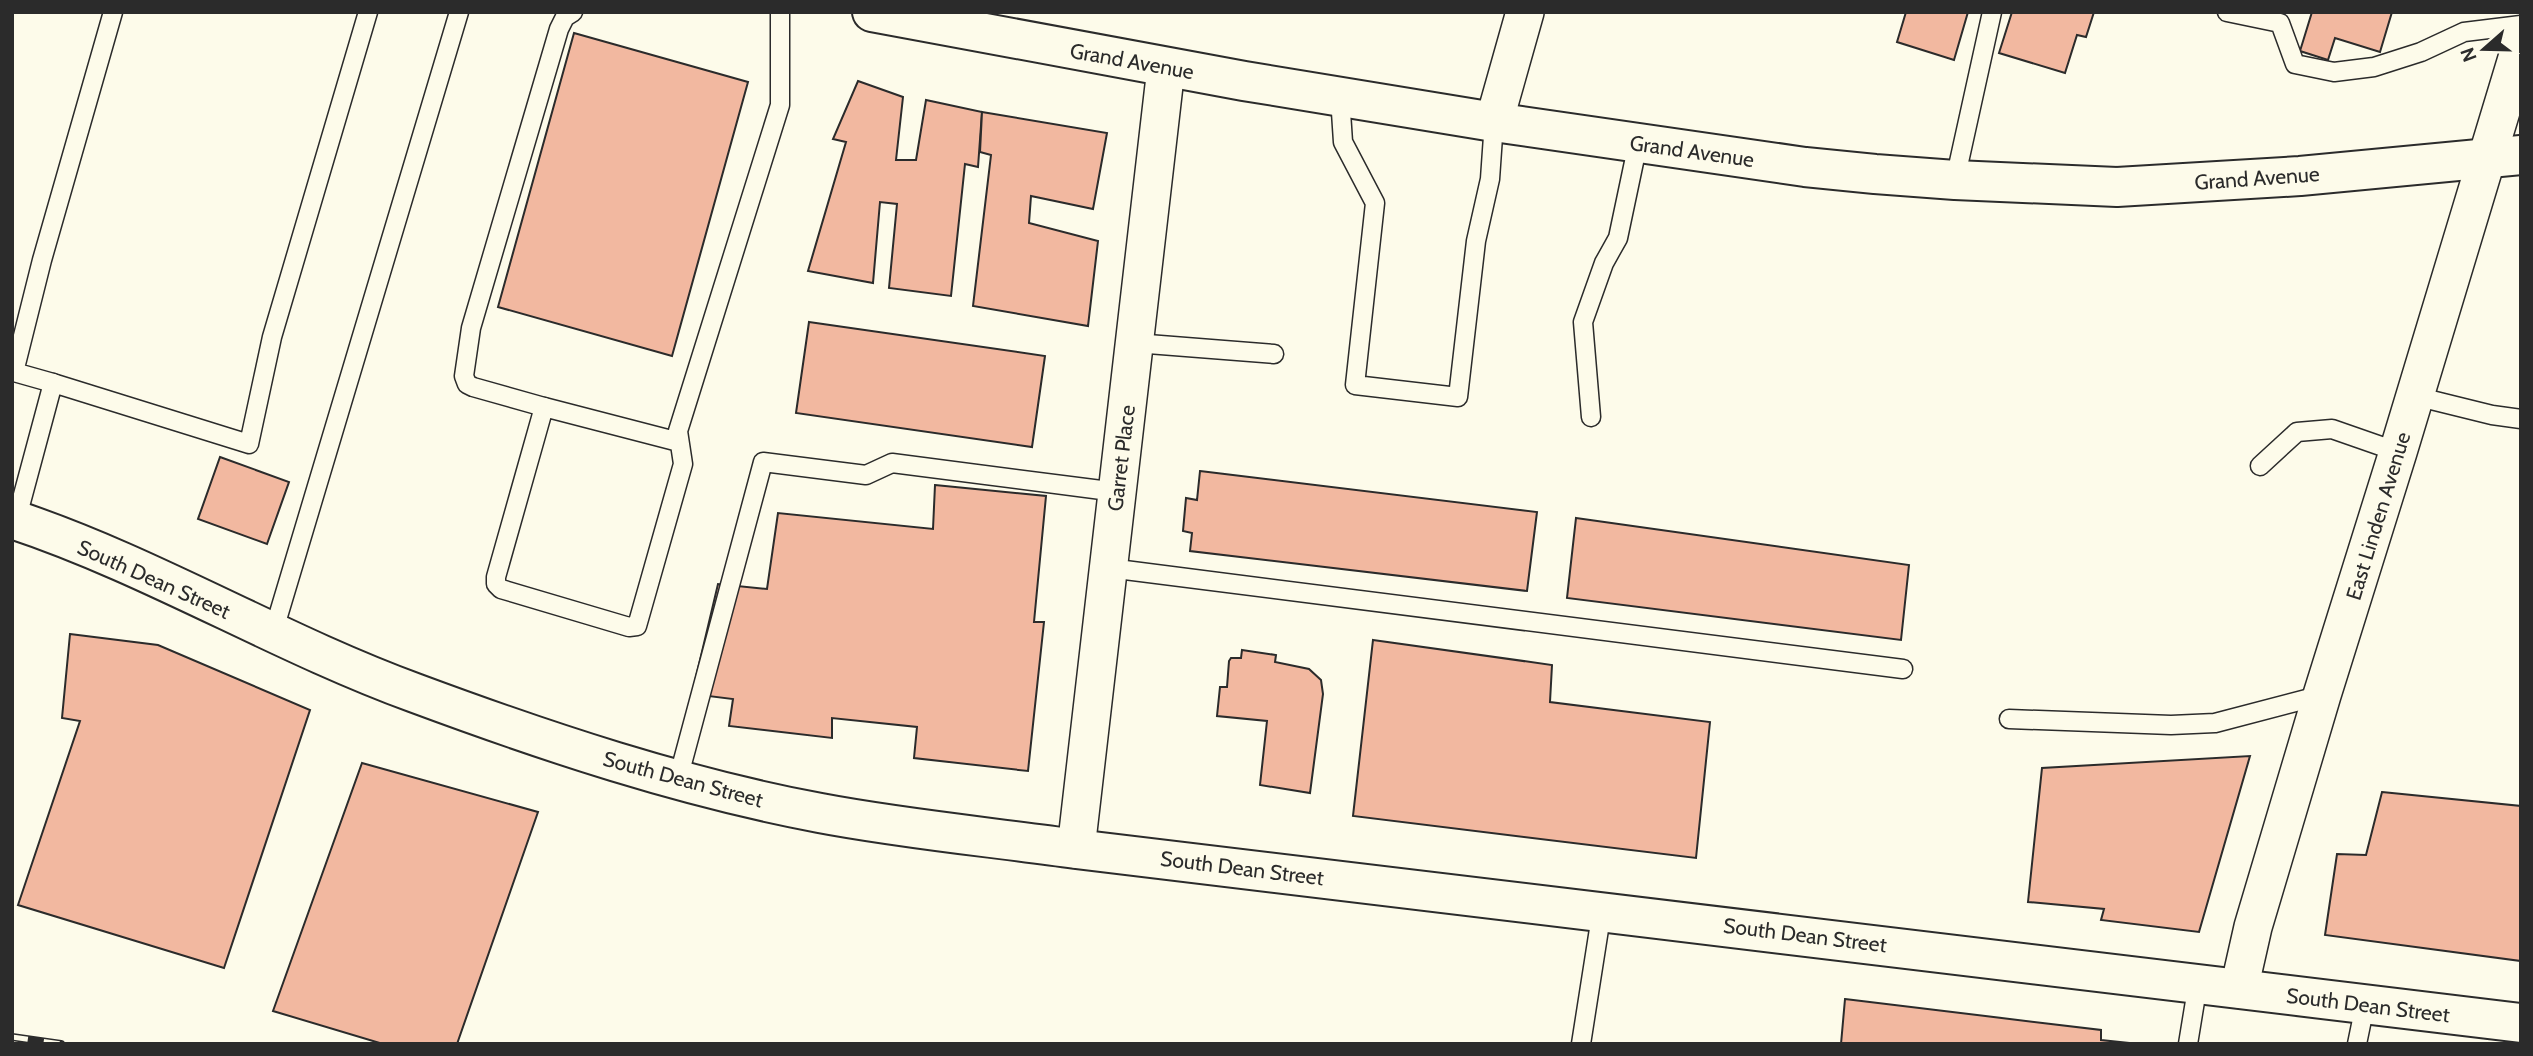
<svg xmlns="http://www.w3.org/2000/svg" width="2533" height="1056" font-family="Cabin,sans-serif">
<rect width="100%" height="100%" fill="#fdfbea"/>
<g fill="#f2b8a0" stroke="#2b2b2b" stroke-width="2">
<polygon points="1906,12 1968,12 1954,60 1897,42"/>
<polygon points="2012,12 2094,12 2086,37 2077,35 2065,73 1999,53"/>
<polygon points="2312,12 2392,12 2380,52 2335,38 2328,60 2300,51"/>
<polygon points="574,33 748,82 672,356 498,307"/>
<polygon points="858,81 903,97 896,160 916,160 926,100 982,112 978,167 965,164 951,296 889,288 897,204 880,202 873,283 808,271 846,142 833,139"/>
<polygon points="982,112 1107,133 1093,209 1031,196 1029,223 1098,241 1088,326 973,306 991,155 980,152"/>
<polygon points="809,322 1045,356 1032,447 796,413"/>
<polygon points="220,457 289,482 267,544 198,519"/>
<polygon points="1200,471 1537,512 1527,591 1190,551 1192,533 1183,531 1186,498 1197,500"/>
<polygon points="935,485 1046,496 1034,622 1044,622 1028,771 914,758 917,727 832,718 832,738 729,726 733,699 692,694 718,584 767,589 778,513 933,529"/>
<polygon points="1576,518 1909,565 1901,640 1567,598"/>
<polygon points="70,634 158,645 310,710 224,968 18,905 80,721 62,718"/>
<polygon points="1373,640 1552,665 1550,702 1710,722 1696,858 1353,816"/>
<polygon points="1242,650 1276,655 1275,662 1309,669 1321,680 1323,694 1310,793 1260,785 1267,721 1217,716 1220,687 1227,687 1229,661 1231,658 1241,658"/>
<polygon points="2250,756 2199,932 2101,920 2104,909 2028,902 2042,768"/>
<polygon points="362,763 538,812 457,1044 383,1044 273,1011"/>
<polygon points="2382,792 2521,806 2521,961 2325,935 2337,854 2366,855"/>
<polygon points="1845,999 2101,1030 2101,1040 2139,1044 1841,1044"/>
</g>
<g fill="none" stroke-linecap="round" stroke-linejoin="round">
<g stroke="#2b2b2b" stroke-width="21">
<g id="lane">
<polyline points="2227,12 2280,23 2295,64 2334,72 2374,67 2421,52 2464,32 2521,25"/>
<polyline points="1340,97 1343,142 1375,203 1355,385 1458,397 1476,241 1490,179 1494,122"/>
<polyline points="1955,180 1992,12"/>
<polyline points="1135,343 1274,354"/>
<polyline points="53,383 14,372 42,260 113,12"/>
<polyline points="2415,396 2492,415 2521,419"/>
<polyline points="544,407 473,387 467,384 464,376 471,328 559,29 565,17 573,12"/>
<polyline points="1591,417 1583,322 1604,263 1618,238 1638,143"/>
<polyline points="679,442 544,407 496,577 496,584 501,589 629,627 637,626 683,464 678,431 780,105 780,12"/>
<polyline points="2260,466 2297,432 2332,429 2398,452"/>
<polyline points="16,521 53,383 249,444 272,337 368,12"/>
<polyline points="1109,568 1903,669"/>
<polyline points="273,633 459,12"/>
<polyline points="2009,719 2171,725 2215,723 2322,695"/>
<polyline points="678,779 763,462 866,475 892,463 1117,492"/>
<polyline points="1581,1044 1602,910"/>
<polyline points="2188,1044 2198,983"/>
<polyline points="2357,1044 2365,1005"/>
</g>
</g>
<g stroke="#2b2b2b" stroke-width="40">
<g id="street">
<polyline points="1494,122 1525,12"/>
<polyline points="1076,849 1166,68"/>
<polyline points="2239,989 2253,927 2322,695 2398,452 2521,45"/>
</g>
</g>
<g stroke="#2b2b2b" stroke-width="42">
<g id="primary">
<polyline points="872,12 1244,81 1494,122 1805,167 1875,174 1955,180 2117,187 2300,176 2521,155"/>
<path d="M12,519C151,565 278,643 415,693C547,742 682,787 820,813C904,829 991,837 1076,849L2521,1023"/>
</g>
</g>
<use href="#lane" stroke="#fdfbea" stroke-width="18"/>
<use href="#street" stroke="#fdfbea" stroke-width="37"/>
<use href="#primary" stroke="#fdfbea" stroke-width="38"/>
<g stroke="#2b2b2b" stroke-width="8">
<polyline id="rail" points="12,1037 61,1044"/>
</g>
<use href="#rail" stroke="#fdfbea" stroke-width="5" stroke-dasharray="16" stroke-linecap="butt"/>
</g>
<g text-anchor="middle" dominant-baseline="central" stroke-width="5" stroke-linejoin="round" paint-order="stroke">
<g font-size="21" fill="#2b2b2b" stroke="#fdfbea">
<text transform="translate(1132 61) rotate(10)">Grand Avenue</text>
<text transform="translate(1692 151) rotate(8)">Grand Avenue</text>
<text transform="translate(2257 178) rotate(-4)">Grand Avenue</text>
<text transform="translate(1121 458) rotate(-83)">Garret Place</text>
<text transform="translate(2378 516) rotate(-73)">East Linden Avenue</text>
<text transform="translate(154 579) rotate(24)">South Dean Street</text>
<text transform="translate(683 779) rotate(15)">South Dean Street</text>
<text transform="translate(1242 868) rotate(7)">South Dean Street</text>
<text transform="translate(1805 935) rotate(7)">South Dean Street</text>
<text transform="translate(2368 1005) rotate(7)">South Dean Street</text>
</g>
</g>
<rect width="2533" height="1056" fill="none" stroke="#2b2b2b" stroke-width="28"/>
<g transform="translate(2484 49) rotate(250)" stroke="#fdfbea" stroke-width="5" paint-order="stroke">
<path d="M0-5L12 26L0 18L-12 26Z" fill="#2b2b2b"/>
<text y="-10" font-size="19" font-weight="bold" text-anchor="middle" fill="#2b2b2b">N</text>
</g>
</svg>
